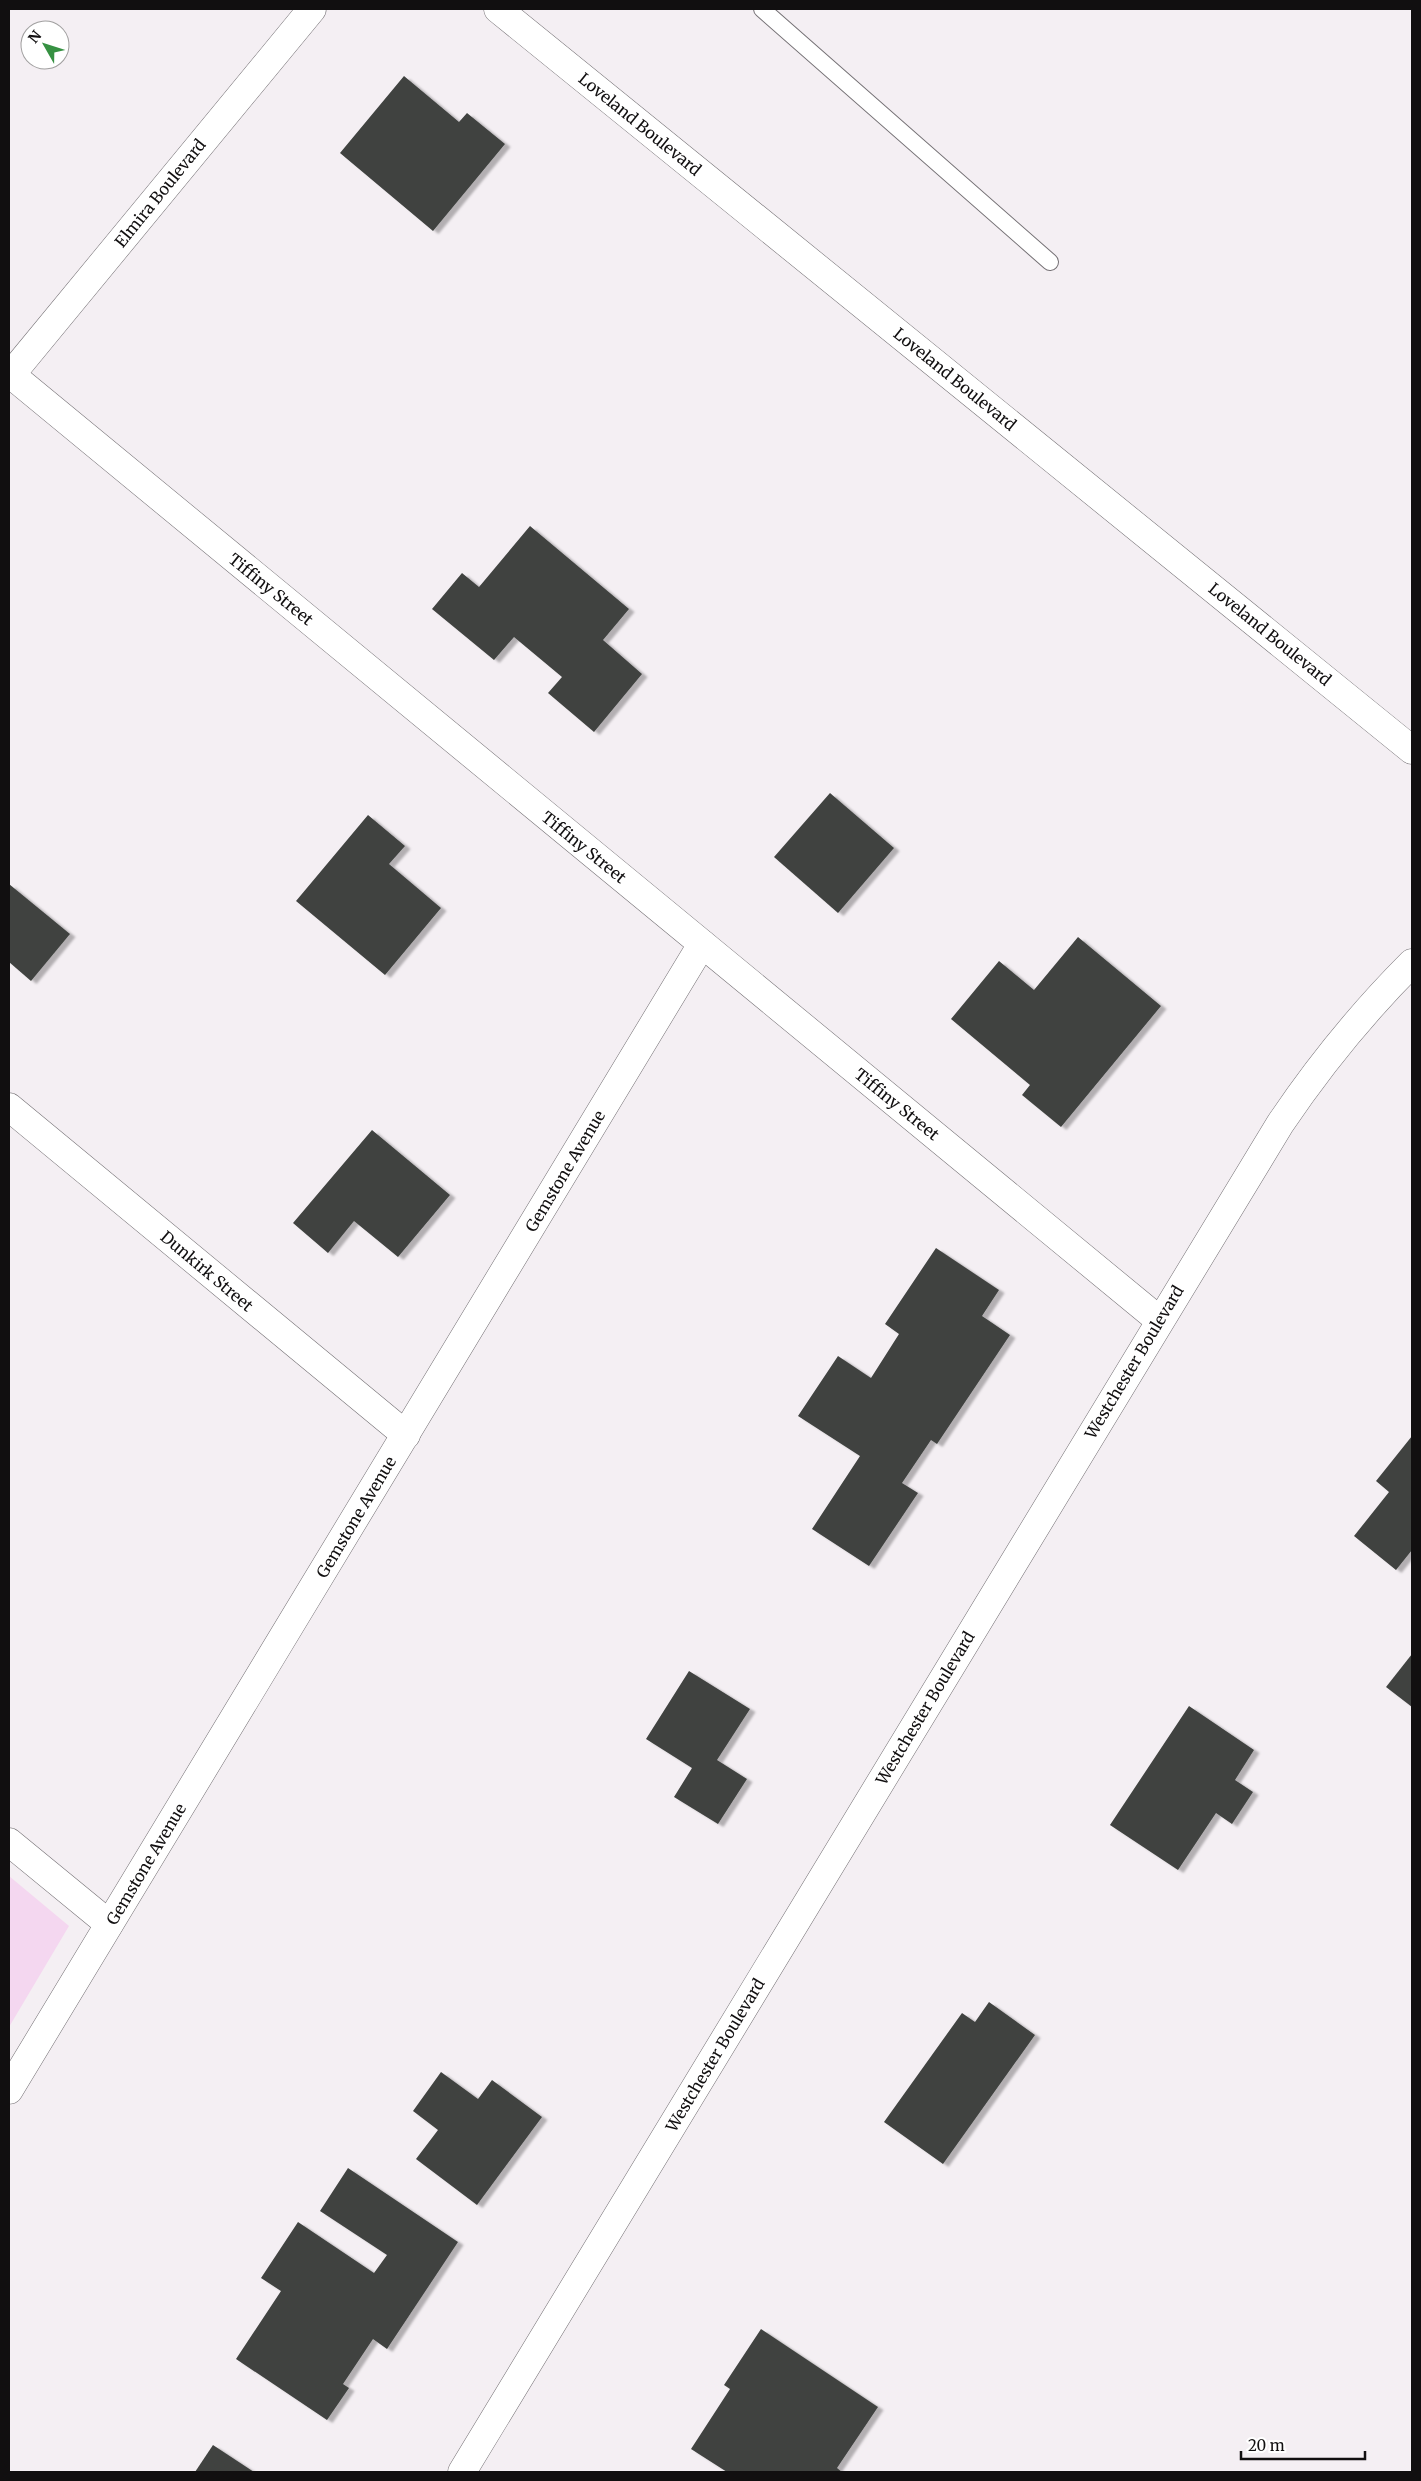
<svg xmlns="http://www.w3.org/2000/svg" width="1421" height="2481" font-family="Merriweather,serif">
<defs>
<filter id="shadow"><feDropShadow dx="5.5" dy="3" stdDeviation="1" flood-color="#0004"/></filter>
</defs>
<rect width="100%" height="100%" fill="#f4eff3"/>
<polygon fill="#f4d7f0" points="9,1876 69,1926 9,2027"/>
<g fill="#404340" filter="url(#shadow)">
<polygon points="404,76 459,122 467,113 505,144 433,231 340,153"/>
<polygon points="530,526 629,609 603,640 642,674 594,732 548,693 562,677 514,637 494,660 432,609 462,573 479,587"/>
<polygon points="830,793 894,848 838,913 774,857"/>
<polygon points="368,815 405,846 389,864 441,908 385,975 296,901"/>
<polygon points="9,884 70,934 31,981 9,962"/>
<polygon points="1078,937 1161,1006 1061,1127 1022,1095 1030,1085 951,1019 999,961 1034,990"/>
<polygon points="372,1130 450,1195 398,1257 354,1221 328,1253 293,1223"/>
<polygon points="936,1248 999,1290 982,1316 1010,1335 937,1444 931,1440 902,1483 918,1493 869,1566 812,1529 860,1456 798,1416 838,1356 871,1378 899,1334 885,1324"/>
<polygon points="1412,1436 1412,1550 1396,1570 1354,1536 1389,1492 1376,1481"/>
<polygon points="1412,1654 1412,1707 1386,1687"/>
<polygon points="689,1671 750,1709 717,1760 747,1779 718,1824 674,1797 692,1768 646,1739"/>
<polygon points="1189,1706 1254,1750 1235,1780 1253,1792 1232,1824 1216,1813 1178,1870 1110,1825"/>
<polygon points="989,2002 1035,2035 943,2164 884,2122 962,2013 975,2022"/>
<polygon points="441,2072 478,2099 492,2080 542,2117 477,2205 416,2159 438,2130 413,2111"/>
<polygon points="348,2168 458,2242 387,2349 373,2339 343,2384 349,2388 327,2420 236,2359 281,2291 261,2278 298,2222 374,2273 387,2255 320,2211"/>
<polygon points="761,2329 878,2407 837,2468 842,2472 727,2472 691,2449 730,2389 724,2385"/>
<polygon points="213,2445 254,2472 195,2472"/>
</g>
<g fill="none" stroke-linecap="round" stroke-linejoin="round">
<g stroke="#747074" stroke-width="18">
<polyline id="lane" points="762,9 1050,262"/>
</g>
<g stroke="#747074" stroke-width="29">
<g id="street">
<polyline points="498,9 1412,750"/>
<polyline points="9,373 1159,1320"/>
<polyline points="9,377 312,9"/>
<polyline points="9,1107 406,1435"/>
<polyline points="9,1842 109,1924"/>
<polyline points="9,2090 702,944"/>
<path d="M462,2472L1280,1124C1319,1066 1363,1012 1412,963"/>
</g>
</g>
<use href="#lane" stroke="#fff" stroke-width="16"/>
<use href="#street" stroke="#fff" stroke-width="28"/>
</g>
<g text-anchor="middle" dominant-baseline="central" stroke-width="5" stroke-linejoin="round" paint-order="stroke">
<g font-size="16" fill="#110f10" stroke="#fff">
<text transform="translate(640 124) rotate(39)">Loveland Boulevard</text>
<text transform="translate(160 193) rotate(-51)">Elmira Boulevard</text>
<text transform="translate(955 379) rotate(39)">Loveland Boulevard</text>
<text transform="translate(271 589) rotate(39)">Tiffiny Street</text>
<text transform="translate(1270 634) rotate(39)">Loveland Boulevard</text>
<text transform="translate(584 847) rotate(39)">Tiffiny Street</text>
<text transform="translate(897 1104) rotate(39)">Tiffiny Street</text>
<text transform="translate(565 1171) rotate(-59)">Gemstone Avenue</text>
<text transform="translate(207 1271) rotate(40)">Dunkirk Street</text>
<text transform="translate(1134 1362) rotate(-59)">Westchester Boulevard</text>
<text transform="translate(356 1517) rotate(-59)">Gemstone Avenue</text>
<text transform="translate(925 1708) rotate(-59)">Westchester Boulevard</text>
<text transform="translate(146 1864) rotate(-59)">Gemstone Avenue</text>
<text transform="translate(715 2055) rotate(-59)">Westchester Boulevard</text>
</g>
</g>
<rect width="1421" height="2481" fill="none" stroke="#110f10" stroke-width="20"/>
<g transform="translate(45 45) rotate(309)"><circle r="24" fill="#ffffff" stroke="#a09f9f"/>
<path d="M0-4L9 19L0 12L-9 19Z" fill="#369142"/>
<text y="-8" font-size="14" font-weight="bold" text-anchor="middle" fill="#110f10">N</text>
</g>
<path d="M1241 2451v8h124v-8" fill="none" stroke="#110f10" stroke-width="2.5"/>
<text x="1248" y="2451" font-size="15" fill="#110f10" stroke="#ffffff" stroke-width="4" paint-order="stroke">20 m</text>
</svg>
